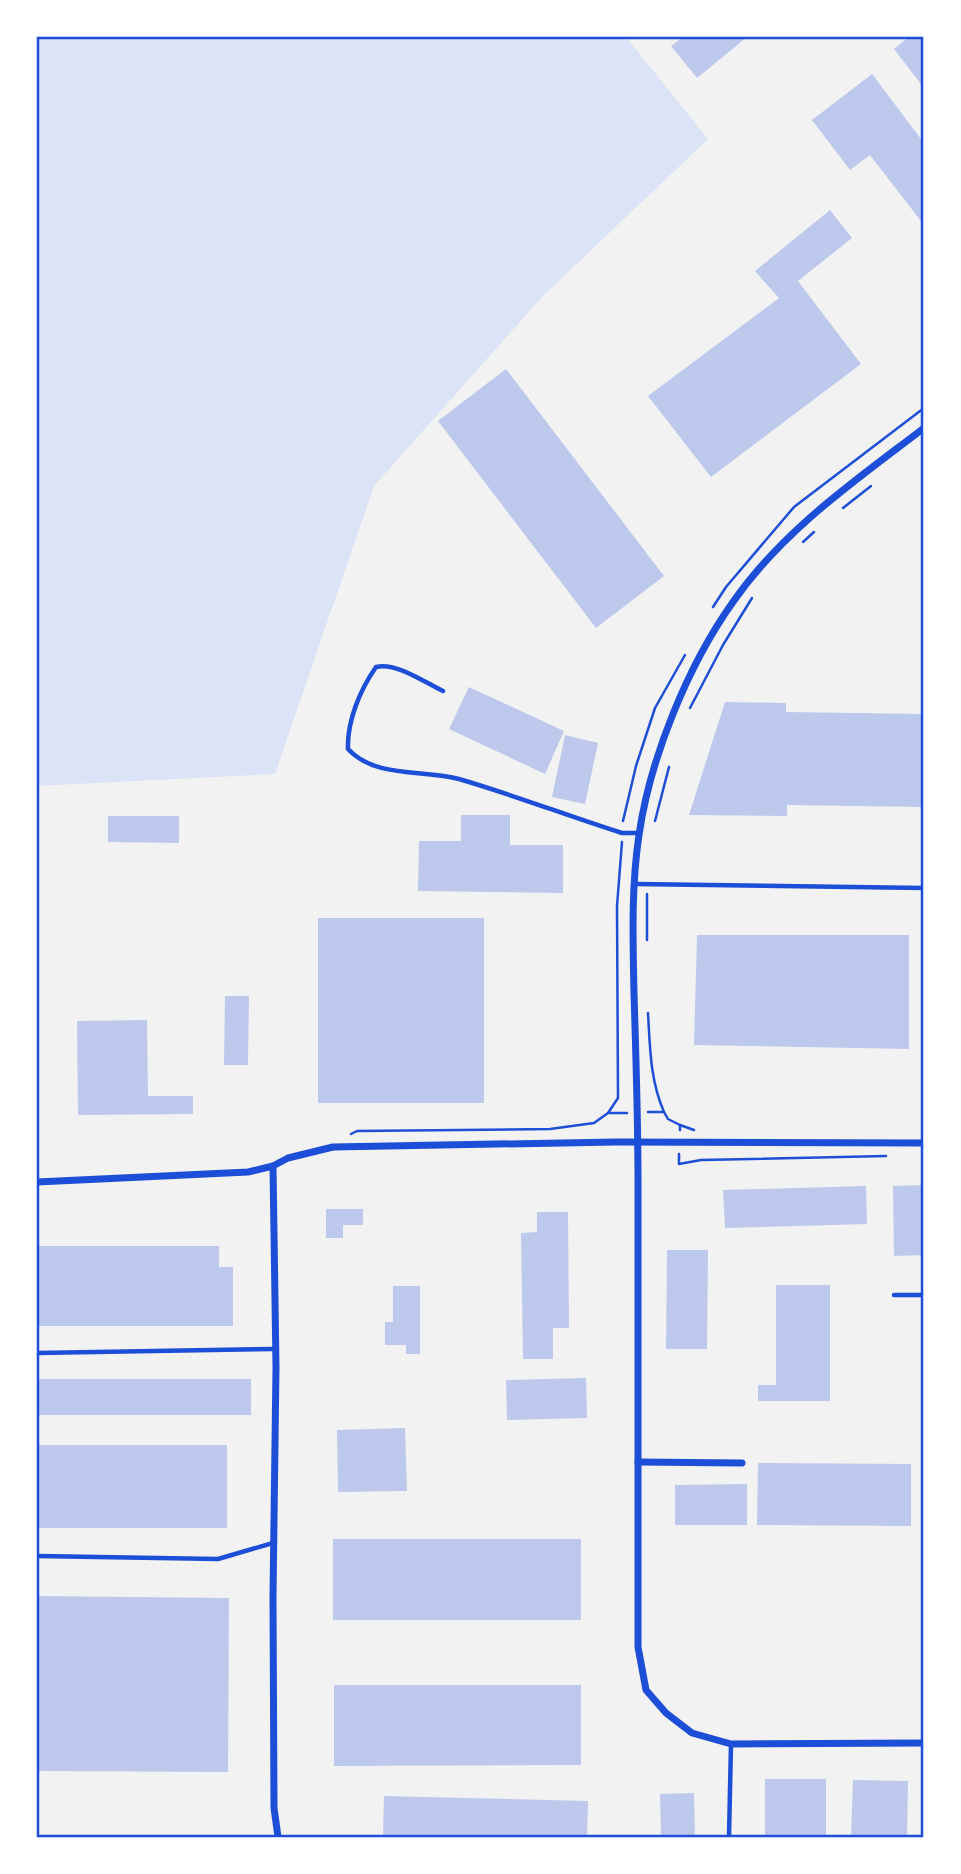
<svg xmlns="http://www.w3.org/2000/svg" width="961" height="1874" font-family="Cabin,sans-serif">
<rect width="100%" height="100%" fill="#f2f2f2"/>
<polygon fill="#dbe4f7" points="37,37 626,37 708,139 542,297 374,486 275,774 37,786"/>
<g fill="#bdc9ec">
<polygon points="683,37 747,37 697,78 671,46"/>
<polygon points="909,37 924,37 924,88 894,49"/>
<polygon points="872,74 924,143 924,225 870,155 850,170 812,120"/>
<polygon points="830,210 852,238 798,281 861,364 711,477 648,396 779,298 755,271"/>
<polygon points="506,369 664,576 596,628 438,421"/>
<polygon points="469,687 564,731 545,774 449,729"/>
<polygon points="725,702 786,703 786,712 924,714 924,807 787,805 787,816 689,815"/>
<polygon points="565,735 598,743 585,804 552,797"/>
<polygon points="461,815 510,815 510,845 563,845 563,893 418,891 419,841 461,841"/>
<polygon points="108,816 179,816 179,843 108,842"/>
<rect x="318" y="918" width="166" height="185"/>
<polygon points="697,935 909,935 909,1049 694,1045"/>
<polygon points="225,996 249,996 248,1065 224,1065"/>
<polygon points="147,1020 148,1096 193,1096 193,1114 78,1115 77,1021"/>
<polygon points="924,1185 924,1255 894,1256 893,1186"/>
<polygon points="866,1186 867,1224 725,1228 723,1190"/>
<polygon points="326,1209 363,1209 363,1225 343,1225 343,1238 326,1238"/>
<polygon points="537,1212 568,1212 569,1328 553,1328 553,1359 523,1359 521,1233 537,1232"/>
<polygon points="37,1246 219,1246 219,1267 233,1267 233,1326 37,1326"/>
<polygon points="667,1250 708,1250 707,1349 666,1349"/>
<polygon points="776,1285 830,1285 830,1401 758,1401 758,1385 776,1385"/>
<polygon points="393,1286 420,1286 420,1354 406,1354 406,1345 385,1345 385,1322 393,1322"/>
<polygon points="586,1378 587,1418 507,1420 506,1380"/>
<rect x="37" y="1379" width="214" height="36"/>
<polygon points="405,1428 407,1491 338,1492 337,1430"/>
<rect x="37" y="1445" width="190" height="83"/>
<polygon points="758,1463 911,1464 911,1526 757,1525"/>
<polygon points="747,1484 747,1525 675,1525 675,1485"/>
<rect x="333" y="1539" width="248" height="81"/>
<polygon points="37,1596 229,1598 228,1772 37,1771"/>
<polygon points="334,1685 581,1685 581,1765 334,1766"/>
<rect x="765" y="1779" width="61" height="58"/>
<polygon points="853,1780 908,1781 907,1837 851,1837"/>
<polygon points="694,1793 695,1837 661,1837 660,1794"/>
<polygon points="384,1796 588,1801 587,1837 383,1837"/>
</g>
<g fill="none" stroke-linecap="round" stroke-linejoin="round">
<g stroke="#1d4ed8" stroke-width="2.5">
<polyline points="843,508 871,486"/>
<polyline points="803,542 814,532"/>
<polyline points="713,607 726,587 794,507 924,408"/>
<polyline points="690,708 723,645 752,598"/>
<polyline points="623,821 636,766 655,708 685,655"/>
<polyline points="655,821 669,767"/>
<polyline points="647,940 647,894"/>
<path d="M648,1013C650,1047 650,1080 664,1112"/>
<polyline points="648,1112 664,1112 668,1119 680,1125 680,1130"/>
<polyline points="609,1113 627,1113"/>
<polyline points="680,1125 694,1130"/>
<polyline points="351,1134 357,1131 550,1129 594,1123 608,1113 618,1098 617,906 622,842"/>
<polyline points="679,1154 679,1164 701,1160 886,1156"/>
</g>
<g stroke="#1d4ed8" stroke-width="4.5">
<path d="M443,691C424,682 396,662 376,667C360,690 347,721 348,749C376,779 424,769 459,779C514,795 568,816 622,833H639"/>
<polyline points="635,884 924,888"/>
<polyline points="894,1295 924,1295"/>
<polyline points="37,1353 275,1349"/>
<polyline points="37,1556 218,1559 273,1543"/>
<polyline points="729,1837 731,1744"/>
</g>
<g stroke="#1d4ed8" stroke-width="7">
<path d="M924,428C856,480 783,530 733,602C688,665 650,758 639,835C631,888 633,941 634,994C636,1056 638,1118 638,1181C638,1336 638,1491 638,1647L646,1690L666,1713L692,1733L731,1744L924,1743"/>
<polyline points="37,1182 248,1172 273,1166"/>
<polyline points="638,1462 742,1463"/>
<polyline points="278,1837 274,1808 273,1597 276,1367 273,1166 288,1158 333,1147 616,1142 924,1143"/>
</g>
</g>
<rect width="961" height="1874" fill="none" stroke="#ffffff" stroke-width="77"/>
<rect x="38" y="38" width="884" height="1798" fill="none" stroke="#1d4ed8" stroke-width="2.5"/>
</svg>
